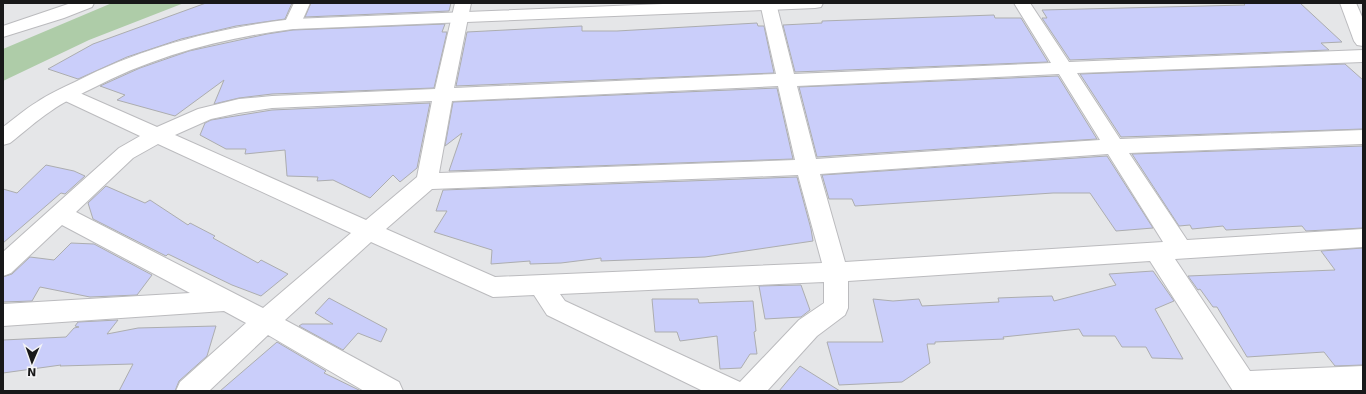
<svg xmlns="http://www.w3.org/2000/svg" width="1366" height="394" font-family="'DejaVu Sans',sans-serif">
<rect width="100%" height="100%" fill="#e5e6e8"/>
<polygon fill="#aecca8" points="112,3 184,3 89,40 3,81 3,49"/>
<g fill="#cacefa" stroke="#acadaf">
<polygon points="206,3 292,3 285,19 236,26 181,39 127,57 78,79 48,69 93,44"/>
<polygon points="311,3 451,3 449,11 305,17"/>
<polygon points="1243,3 1300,3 1342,42 1321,43 1329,50 1070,60 1042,18 1047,18 1042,10 1245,5"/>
<polygon points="994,15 995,18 1021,18 1048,62 795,72 783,25 822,23 822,21"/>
<polygon points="757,23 758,26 764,26 774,73 456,86 467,32 582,26 582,31 617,31"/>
<polygon points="445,24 442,32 447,32 434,88 272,94 239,98 214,104 224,80 175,116 117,100 125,95 100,86 140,68 189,51 267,34 293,30"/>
<polygon points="1345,64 1363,80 1363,129 1121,137 1080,74"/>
<polygon points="1058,76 1097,139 817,157 799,87"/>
<polygon points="777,88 793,159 449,171 462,133 445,146 453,102"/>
<polygon points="430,103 417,168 400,182 393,175 370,198 333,180 317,181 318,177 287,176 285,150 245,154 246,149 226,149 200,135 205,123 211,120 272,110"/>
<polygon points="1363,146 1363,228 1306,231 1302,226 1226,230 1223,226 1192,229 1190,225 1179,226 1132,154"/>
<polygon points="1107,156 1153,228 1116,231 1090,193 1053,193 855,206 852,199 829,199 822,175"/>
<polygon points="46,165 74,171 85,176 65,194 61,193 3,243 3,189 17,193"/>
<polygon points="797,177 811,229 813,241 705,257 601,261 601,258 561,263 530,264 530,261 491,264 492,250 434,232 447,211 436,211 443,190"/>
<polygon points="106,186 145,203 150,200 188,225 190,223 215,236 213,238 258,263 261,260 288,274 261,296 232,285 168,254 166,256 93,219 88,203"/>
<polygon points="71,243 94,244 152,275 137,295 90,297 40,287 32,301 3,302 3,277 12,274 30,257 54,260"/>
<polygon points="1363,248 1363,365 1335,366 1324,352 1247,357 1217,307 1213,307 1200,289 1198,290 1188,276 1335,270 1321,251"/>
<polygon points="1153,271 1174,301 1155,309 1183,359 1152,358 1146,347 1122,347 1115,336 1083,336 1079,329 1003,337 1004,339 935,342 935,344 927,344 930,363 902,382 839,385 827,342 883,342 873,299 893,301 919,299 922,306 999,302 998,298 1052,296 1054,301 1116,285 1109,274"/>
<polygon points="801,285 810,310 801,317 765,319 759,286"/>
<polygon points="329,298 387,329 381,342 358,333 343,350 299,326 302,324 333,324 315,313"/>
<polygon points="652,299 698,299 699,303 753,301 756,331 754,332 757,354 750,354 741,368 720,369 717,336 680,341 677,332 655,332"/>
<polygon points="118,320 107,334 138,328 216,326 207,356 179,381 175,391 119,391 133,364 60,366 61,365 3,373 3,340 66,337 74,328 79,327 75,326 78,322"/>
<polygon points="277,342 326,371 324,373 361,391 220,391"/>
<polygon points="800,366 840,391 779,391"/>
</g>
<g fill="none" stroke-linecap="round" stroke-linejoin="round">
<g stroke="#bbbbbe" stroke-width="2">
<g id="street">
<polygon points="71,3 94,3 92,7 64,18 3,37 3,26"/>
<polygon points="294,3 310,3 299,28 293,29 287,28 284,24"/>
<path d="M455,3H471L454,88L776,74L760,3H776L794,74L1051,63L1014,3H1030L1069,62L1363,50V62L1077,73L1120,139L1363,130V144L1129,153L1187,240L1363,229V247L1175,259L1250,371L1363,366V390L1233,391L1150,261L848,281V308L845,315L817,336L767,391H703L547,315L534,295L493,297L371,242L285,320L399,382L403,391H364L268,335L209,391H176L180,382L246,323L224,311L3,326V304L190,293L62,225L11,273L3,276V252L119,148L140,136L59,98L56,94L59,90L66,88L73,90L157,127L198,109L239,99L272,96L435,89ZM1059,74L1100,140L816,159L797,86ZM778,86L795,160L439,173L452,101ZM432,101L417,177L366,220L175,135L211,119L239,113L272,108ZM158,144L351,233L263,308L76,212L133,158ZM1108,154L1163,242L845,262L820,174ZM798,175L822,263L495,277L386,229L432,189ZM824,282V303L799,320L740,382L565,301L560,294Z"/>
<polygon points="1340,3 1356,3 1363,19 1363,46 1357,45 1354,41"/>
</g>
</g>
<g stroke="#bbbbbe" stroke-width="2">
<path id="secondary" d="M688,3H823L821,7L815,8L293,29C222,38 154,56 91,89C77,96 63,102 51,111C36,121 24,132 10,143L3,145V127C14,119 25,109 37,102C49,94 62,88 75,82C143,47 217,28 293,19Z"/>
</g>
<use href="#street" fill="#fff" fill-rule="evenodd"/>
<use href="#secondary" fill="#fff" fill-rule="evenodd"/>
</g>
<rect width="1366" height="394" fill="none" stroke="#181819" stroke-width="8"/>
<g transform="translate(32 362) rotate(182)" stroke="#f3f3f6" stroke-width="3" paint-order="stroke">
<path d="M0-3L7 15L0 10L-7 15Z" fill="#181819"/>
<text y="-6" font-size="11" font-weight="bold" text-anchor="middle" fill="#181819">N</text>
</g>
</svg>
